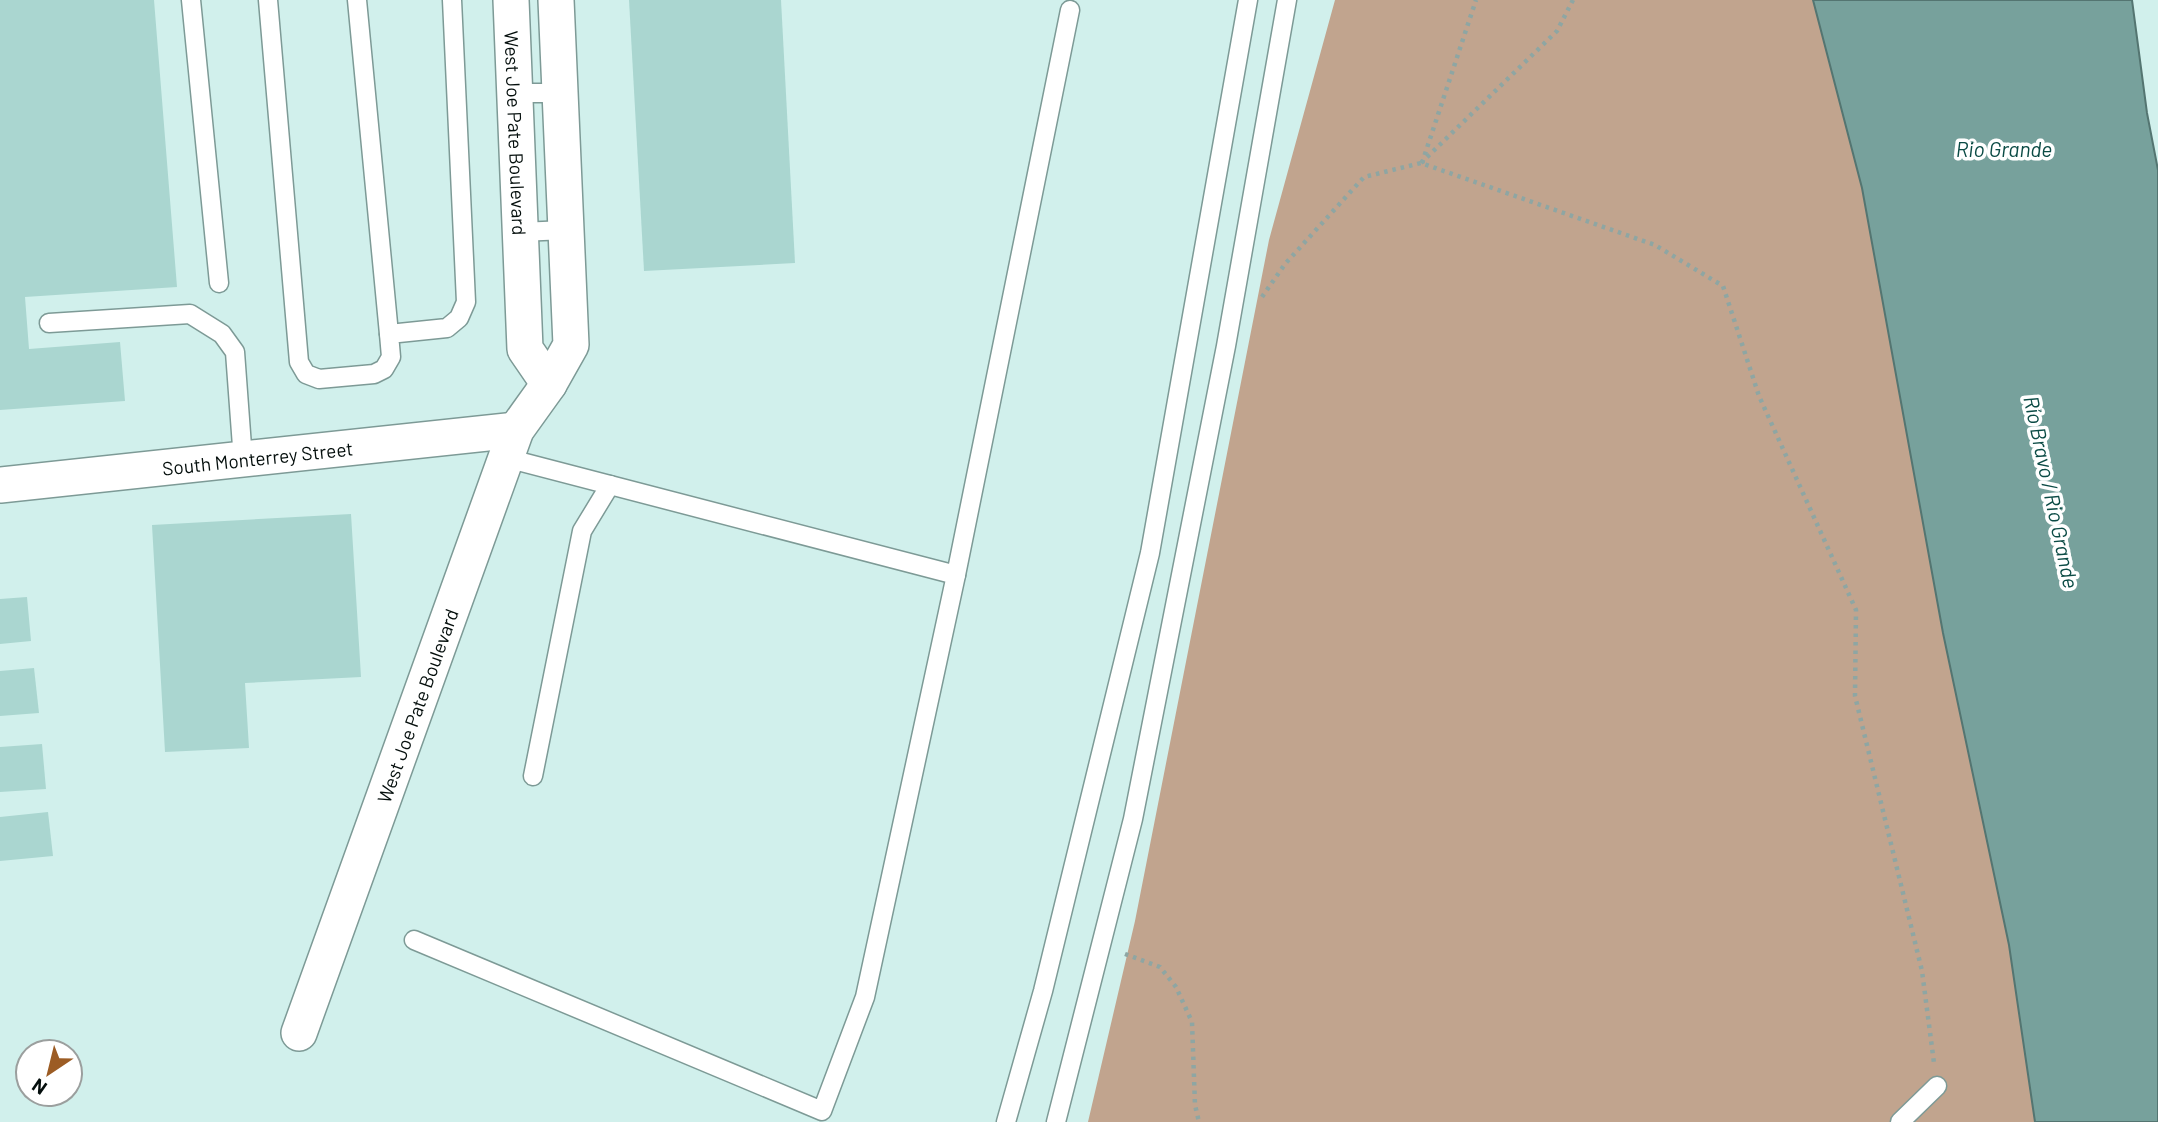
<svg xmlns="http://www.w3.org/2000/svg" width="2158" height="1122" font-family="Barlow,sans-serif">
<rect width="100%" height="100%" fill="#d1f0ec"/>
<polygon fill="#c1a48e" points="1335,0 1813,0 1862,188 2009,945 2035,1122 1088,1122 1135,921 1269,240"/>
<polygon fill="#77a19c" stroke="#547571" stroke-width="2" points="1813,0 2132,0 2147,113 2158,170 2158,1122 2035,1122 2009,945 1943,633 1862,188"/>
<g fill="#aad6d0">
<polygon points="0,0 154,0 177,287 25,297 29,349 120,342 125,401 0,410"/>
<polygon points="629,0 781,0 795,263 644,271"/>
<polygon points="351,514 361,677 245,683 249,748 165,752 152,525"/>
<polygon points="27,597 31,641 0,644 0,599"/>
<polygon points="34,668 39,713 0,716 0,671"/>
<polygon points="42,744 46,789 0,792 0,747"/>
<polygon points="48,812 53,856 0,861 0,817"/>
</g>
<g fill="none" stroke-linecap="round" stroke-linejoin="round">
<g stroke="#7d9a96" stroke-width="21">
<g id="service">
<polyline points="191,0 219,283"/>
<polyline points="268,0 299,362 306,374 319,379 374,374 384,369 391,357 389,334 447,328 459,318 466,302 452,0"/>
<polyline points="357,0 389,334"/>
<polyline points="515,93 560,93"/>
<polyline points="520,232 566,230"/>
<polyline points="49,323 190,314 222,334 235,352 243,460"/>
<polyline points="506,458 956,575 1070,10"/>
<polyline points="533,776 582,531 610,485"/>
<polyline points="414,940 822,1111 865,997 956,575"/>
<polyline points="1006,1122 1043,991 1150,553 1248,0"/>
<polyline points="1056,1122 1133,819 1226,346 1287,0"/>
<polyline points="1900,1122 1937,1086"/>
</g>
</g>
<g stroke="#7d9a96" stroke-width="38">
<g id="minor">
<path id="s1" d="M511,0L525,349L549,384"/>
<path id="s2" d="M0,485L516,430"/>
<path id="s3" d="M299,1033L516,430L549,384L571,345L556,0"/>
</g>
</g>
<g stroke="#8ea6a3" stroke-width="4.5" stroke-dasharray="3.5 5" stroke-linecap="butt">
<polyline points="1421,163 1557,31 1573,0"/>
<polyline points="1422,163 1476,0"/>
<polyline points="1262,297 1285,264 1364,177 1421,163 1655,245 1723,286 1759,396 1856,610 1855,696 1922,971 1934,1063"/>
<polyline points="1125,954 1160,967 1176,987 1192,1022 1195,1105 1199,1122"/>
</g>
<use href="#service" stroke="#fff" stroke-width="18"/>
<use href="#minor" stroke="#fff" stroke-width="35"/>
</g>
<g text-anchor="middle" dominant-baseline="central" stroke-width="7" stroke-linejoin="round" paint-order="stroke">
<g font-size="19" fill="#040e0c" stroke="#fff">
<text stroke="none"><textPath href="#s1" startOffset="133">West Joe Pate Boulevard</textPath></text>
<text stroke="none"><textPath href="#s2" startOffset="259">South Monterrey Street</textPath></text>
<text stroke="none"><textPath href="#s3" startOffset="348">West Joe Pate Boulevard</textPath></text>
</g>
<g font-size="21" font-style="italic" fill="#0b4b45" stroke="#fff">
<text x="2004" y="148">Rio Grande</text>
<text transform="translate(2052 492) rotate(78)">Río Bravo / Rio Grande</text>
</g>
</g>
<g transform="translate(49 1073) rotate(215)"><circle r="33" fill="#ffffff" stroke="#9b9f9e" stroke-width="2"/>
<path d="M0-5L12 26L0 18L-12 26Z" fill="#9c5c24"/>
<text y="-10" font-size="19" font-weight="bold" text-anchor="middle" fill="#040e0c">N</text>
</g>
</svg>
